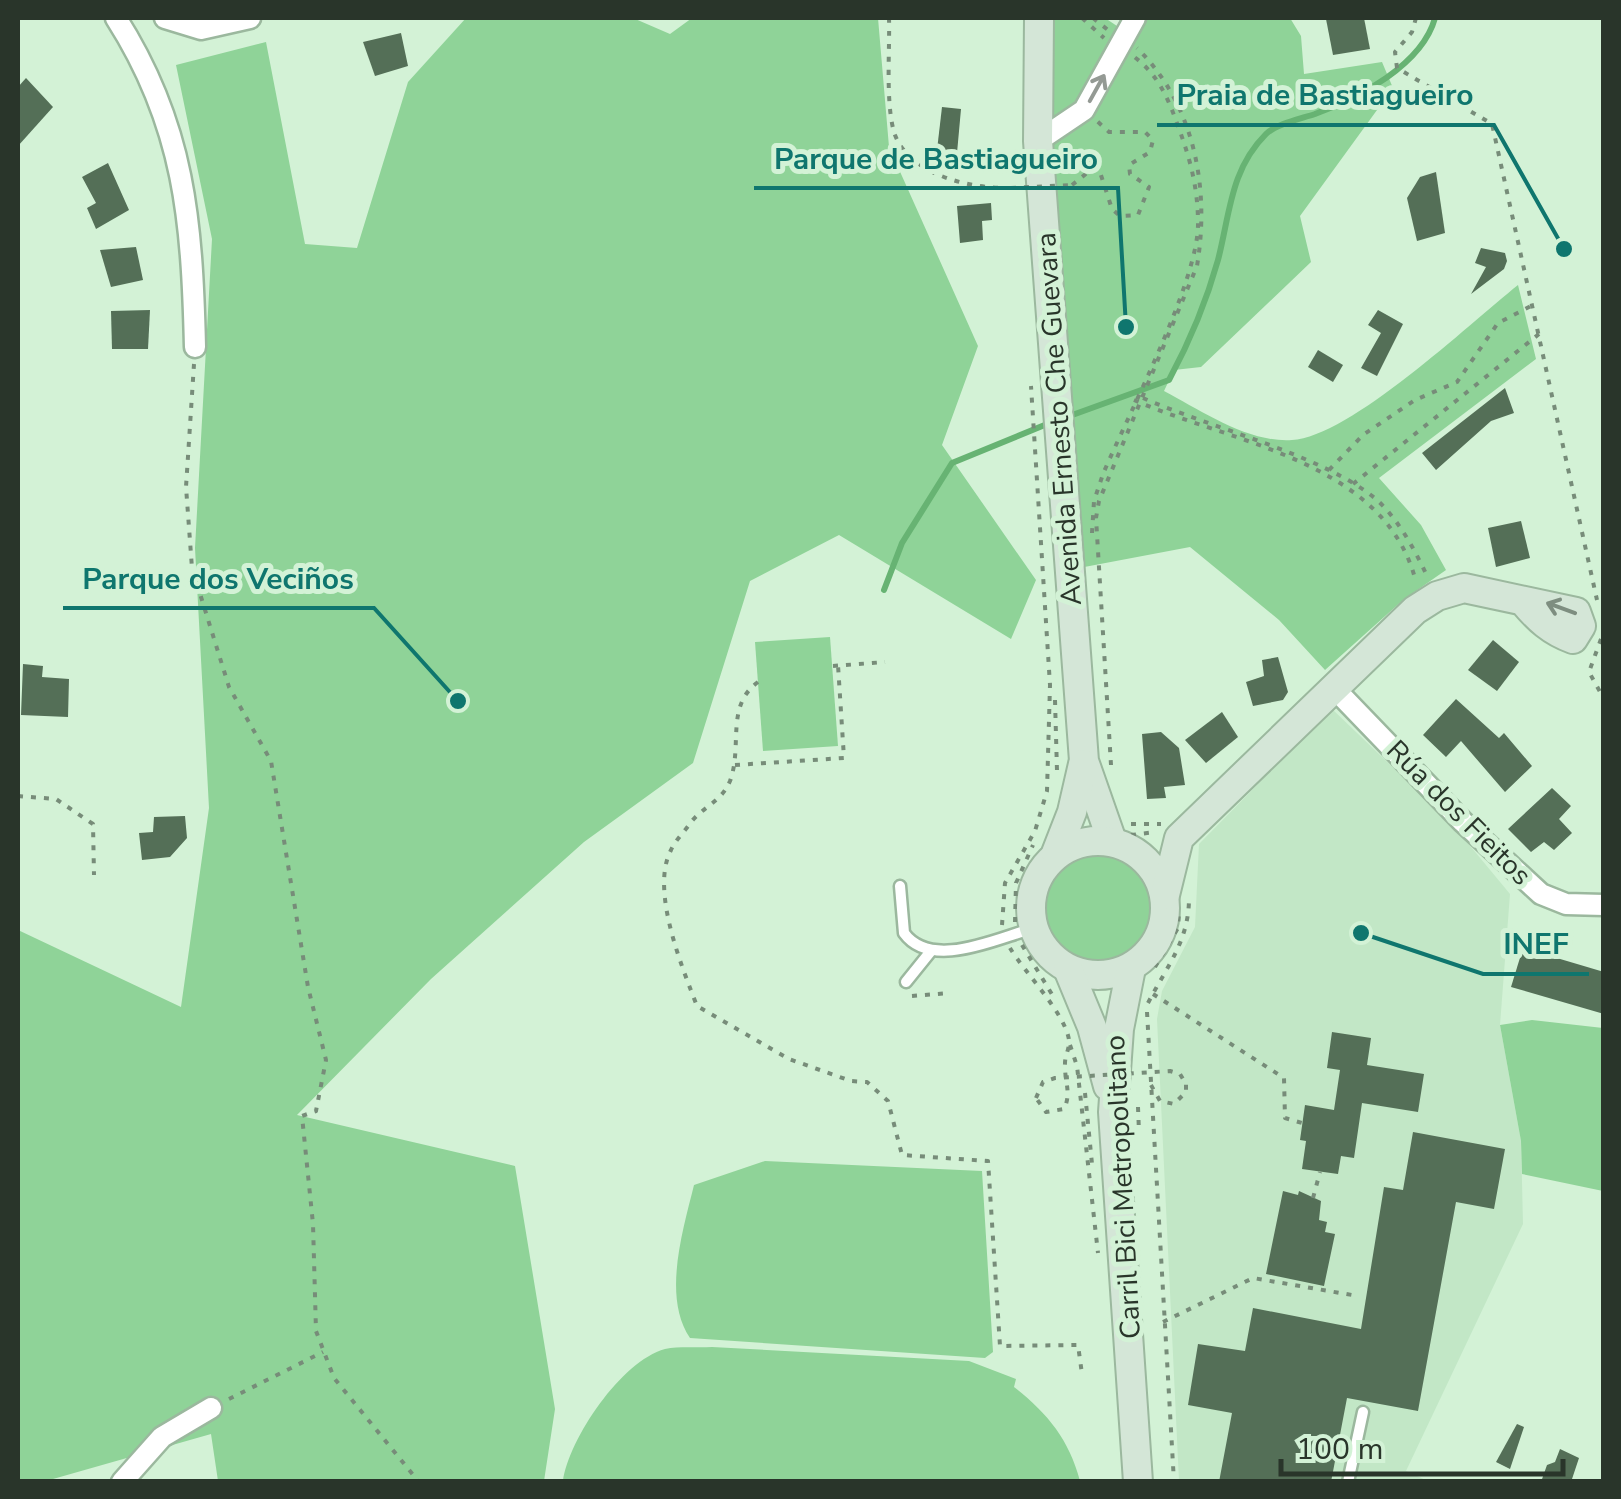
<svg xmlns="http://www.w3.org/2000/svg" width="1621" height="1499" font-family="'Nunito Sans',sans-serif">
<rect width="100%" height="100%" fill="#d3f2d6"/>
<polygon fill="#c2e7c6" points="1332,709 1452,824 1510,894 1500,1025 1521,1141 1523,1224 1406,1471 1428,1481 1179,1481 1157,1019 1162,991 1195,927 1199,844"/>
<g fill="#8fd398">
<polygon points="466,18 633,18 670,34 692,18 878,18 889,147 978,346 942,445 1036,580 1011,639 839,535 750,581 693,763 584,842 431,979 297,1115 515,1166 555,1409 544,1481 218,1481 211,1434 46,1481 18,1482 18,930 181,1007 209,808 195,548 212,239 176,65 266,42 305,244 357,248 408,82"/>
<path d="M1053,18H1105L1117,26L1121,18H1290L1301,36L1304,74L1382,62L1393,88L1300,216L1311,262L1201,367L1174,370L1164,391C1202,411 1248,443 1292,440C1350,437 1469,324 1518,285L1536,359L1379,478L1421,525L1446,570L1403,600L1325,670L1279,620L1190,547L1079,568L1050,144Z"/>
<polygon points="830,637 838,746 763,751 755,642"/>
<circle cx="1098" cy="907" r="57"/>
<polygon points="1532,1020 1603,1028 1603,1191 1522,1174 1521,1141 1500,1025"/>
<path d="M765,1161L982,1171L993,1352L985,1358L690,1338C662,1297 683,1230 694,1185Z"/>
<path d="M712,1347L969,1361L1016,1379L1014,1387C1047,1413 1069,1439 1080,1481H563C569,1439 621,1361 665,1349C679,1346 697,1348 712,1347Z"/>
</g>
<g fill="none" stroke-linecap="round" stroke-linejoin="round">
<g stroke="#67b373" stroke-width="6">
<path d="M1064,418L1169,380C1190,341 1206,303 1218,260C1230,214 1230,170 1266,134C1276,124 1300,119 1315,114C1359,98 1422,65 1435,18"/>
<polyline points="884,590 902,543 952,463 1052,422"/>
</g>
</g>
<g fill="#546f57">
<polygon points="1364,18 1370,49 1333,55 1326,19"/>
<polygon points="401,33 408,66 375,76 363,42"/>
<polygon points="26,78 53,107 18,146 18,87"/>
<polygon points="942,107 961,109 957,153 937,150"/>
<polygon points="108,163 129,210 96,229 87,208 96,203 82,177"/>
<polygon points="1436,172 1445,233 1417,241 1407,198 1420,177"/>
<polygon points="991,203 992,220 982,221 983,240 960,243 957,206"/>
<polygon points="136,247 143,280 111,287 100,250"/>
<polygon points="1481,248 1505,253 1507,261 1504,269 1471,294 1486,267 1475,263"/>
<polygon points="150,310 148,349 112,349 111,311"/>
<polygon points="1378,310 1403,324 1377,376 1361,368 1381,333 1368,325"/>
<polygon points="1318,350 1343,365 1333,382 1308,367"/>
<polygon points="1505,388 1514,413 1491,421 1436,470 1422,453"/>
<polygon points="1521,521 1530,558 1496,567 1488,528"/>
<polygon points="1493,640 1519,662 1497,691 1468,670"/>
<polygon points="1278,657 1288,692 1283,700 1253,706 1246,682 1264,676 1262,660"/>
<polygon points="23,664 43,666 42,677 69,679 68,717 21,715"/>
<polygon points="1456,699 1499,738 1504,733 1532,766 1505,792 1461,741 1446,757 1423,735"/>
<polygon points="1222,712 1238,737 1206,763 1185,740"/>
<polygon points="1161,732 1179,748 1185,785 1164,787 1166,798 1147,799 1142,734"/>
<polygon points="1552,788 1571,806 1559,819 1572,833 1554,850 1544,842 1531,852 1508,829"/>
<polygon points="185,816 187,838 170,857 142,860 139,833 153,832 154,817"/>
<polygon points="1523,948 1604,972 1604,1014 1511,987"/>
<polygon points="1332,1032 1371,1038 1367,1065 1424,1074 1418,1112 1362,1103 1354,1158 1341,1156 1338,1174 1302,1169 1306,1141 1300,1140 1305,1105 1334,1110 1340,1070 1327,1068"/>
<polygon points="1413,1132 1505,1149 1494,1209 1456,1202 1418,1411 1347,1398 1331,1482 1219,1482 1232,1413 1188,1405 1198,1344 1245,1351 1253,1308 1361,1329 1384,1187 1403,1190"/>
<polygon points="1283,1191 1298,1195 1299,1191 1321,1201 1319,1220 1327,1222 1325,1232 1335,1234 1324,1286 1266,1274"/>
<polygon points="1517,1424 1524,1427 1510,1469 1496,1462"/>
<polygon points="1560,1449 1579,1458 1571,1482 1541,1482 1547,1465 1555,1462"/>
</g>
<g fill="none" stroke-linecap="round" stroke-linejoin="round">
<g stroke="#9bb89e" stroke-width="15">
<g id="lane">
<path d="M900,886L904,933C931,970 995,939 1031,929"/>
<polyline points="906,982 931,951"/>
<polyline points="1348,1482 1363,1412"/>
</g>
</g>
<g stroke="#9bb89e" stroke-width="25">
<g id="street">
<path d="M116,18C185,126 192,222 195,347"/>
<polyline points="165,18 201,29 250,18"/>
<polyline points="1038,141 1084,110 1135,18"/>
<polyline points="1332,686 1463,822 1541,894 1566,904 1604,905"/>
<polyline points="122,1482 162,1437 211,1408"/>
</g>
</g>
<g stroke="#9bb89e" stroke-width="32">
<g id="secondary">
<polyline points="1039,18 1038,141 1084,761 1112,841"/>
<circle cx="1098" cy="908" r="67"/>
<polyline points="1056,853 1072,812 1083,764"/>
<path d="M1165,895L1179,838L1415,610L1437,596L1464,588L1576,612L1581,626L1573,639C1551,631 1538,619 1523,601"/>
<polyline points="1131,968 1119,1029 1113,1112 1138,1482"/>
<polyline points="1068,969 1092,1027 1108,1086"/>
</g>
</g>
<g stroke="#778c79" stroke-width="4" stroke-dasharray="5 8" stroke-linecap="butt">
<path d="M889,18C890,49 885,106 895,135C911,176 973,189 1011,188"/>
<polyline points="1082,18 1104,38"/>
<polyline points="1093,18 1108,30"/>
<polyline points="1416,18 1412,32 1395,52 1397,68 1492,124 1597,600"/>
<polyline points="1072,185 1092,169 1099,169 1112,209 1120,216 1138,215 1149,187 1130,174 1129,165 1150,152 1153,140 1145,132 1109,132 1097,121"/>
<polyline points="194,364 186,487 192,568 229,687 271,761 308,987 326,1060 316,1111 302,1116 313,1224 316,1331 334,1378 419,1482"/>
<path d="M1143,398C1208,427 1326,456 1377,500C1399,520 1416,552 1428,578"/>
<path d="M1134,400C1231,443 1386,461 1416,582"/>
<polyline points="1329,470 1363,435 1415,400 1457,382 1498,323 1533,305"/>
<polyline points="1353,484 1539,334"/>
<path d="M1092,533L1094,501L1103,474C1128,415 1199,280 1198,223C1198,188 1190,158 1178,126C1168,98 1158,74 1133,56"/>
<polyline points="1601,639 1589,672 1604,699"/>
<polyline points="833,666 885,662"/>
<path d="M758,682C725,706 743,746 730,781C721,803 701,807 689,825C683,833 675,841 671,850C650,890 682,967 697,1006L789,1059L851,1081L867,1082L888,1101L902,1155L988,1161L1000,1346L1078,1345L1082,1374"/>
<polyline points="1055,700 1057,771"/>
<polyline points="735,765 844,758 838,665"/>
<path d="M1111,765L1096,518L1099,501L1197,266C1210,189 1195,105 1137,48"/>
<polyline points="18,796 56,799 93,824 94,875"/>
<polyline points="1131,824 1161,824"/>
<polyline points="1131,835 1156,832"/>
<polyline points="1015,922 1016,883 1033,845"/>
<polyline points="1002,925 1005,883 1035,831 1047,791 1050,685 1031,386"/>
<polyline points="1022,945 1053,996"/>
<path d="M1010,948C1025,973 1065,1013 1069,1040C1070,1048 1065,1055 1065,1063C1064,1080 1072,1093 1064,1109L1046,1112L1036,1098"/>
<polyline points="1155,967 1178,928 1179,913"/>
<polyline points="1153,994 1284,1078 1285,1118 1302,1123"/>
<polyline points="912,996 950,993"/>
<path d="M1148,1003C1167,966 1189,941 1189,898"/>
<polyline points="1147,1012 1174,1482"/>
<polyline points="1070,1045 1077,1066 1098,1253"/>
<polyline points="1151,1085 1160,1101 1174,1104 1186,1092 1186,1084"/>
<polyline points="1085,1093 1092,1164"/>
<polyline points="1138,1107 1139,1132"/>
<polyline points="1313,1198 1320,1172"/>
<polyline points="1163,1322 1253,1278 1352,1295"/>
<polyline points="229,1399 323,1352"/>
</g>
<use href="#lane" stroke="#fff" stroke-width="10"/>
<use href="#street" stroke="#fff" stroke-width="20"/>
<use href="#secondary" stroke="#d4e6d7" stroke-width="28"/>
<g stroke="#778c79" stroke-width="4" stroke-dasharray="5 8" stroke-linecap="butt">
<polyline points="1011,188 1072,185"/>
<polyline points="1036,1098 1043,1082 1055,1078 1170,1071 1180,1074 1186,1084"/>
</g>
</g>
<defs><path id="oneway-shaft" d="M-6 0H5M1.5-3L5.5 0L1.5 3" fill="none" stroke-width="1.6" stroke-linecap="round" stroke-linejoin="round" transform="scale(2.5)"/></defs>
<use stroke="#949a94" href="#oneway-shaft" transform="translate(1097 88) rotate(-61)"/>
<use stroke="#7e8e80" href="#oneway-shaft" transform="translate(1561 608) rotate(-160)"/>
<g text-anchor="middle" dominant-baseline="central" stroke-width="10" stroke-linejoin="round" paint-order="stroke">
<g font-size="28" fill="#29352a" stroke="#d3f2d6">
<text transform="translate(1059 419) rotate(-94)">Avenida Ernesto Che Guevara</text>
<text transform="translate(1459 813) rotate(45)">Rúa dos Fieitos</text>
<text transform="translate(1123 1187) rotate(-93)">Carril Bici Metropolitano</text>
</g>
</g>
<path fill="none" stroke="#0f766e" stroke-width="4" d="M1564 249L1494 125H1157M1126 327L1118 188H754M458 701L374 608H63M1361 933L1483 974H1589"/>
<g fill="#0f766e" stroke="#d3f2d6" stroke-width="4">
<circle cx="1564" cy="249" r="10"/>
<circle cx="1126" cy="327" r="10"/>
<circle cx="458" cy="701" r="10"/>
<circle cx="1361" cy="933" r="10"/>
</g>
<g font-size="30" text-anchor="middle" font-weight="bold" fill="#0f766e" stroke="#d3f2d6" stroke-width="10" stroke-linejoin="round" paint-order="stroke">
<text x="1325" y="105">Praia de Bastiagueiro</text>
<text x="936" y="169">Parque de Bastiagueiro</text>
<text x="218" y="589">Parque dos Veciños</text>
<text x="1536" y="954">INEF</text>
</g>
<rect width="1621" height="1499" fill="none" stroke="#29352a" stroke-width="40"/>
<path d="M1281 1459v15h282v-15" fill="none" stroke="#29352a" stroke-width="5"/>
<text x="1296" y="1459" font-size="30" fill="#29352a" stroke="#d3f2d6" stroke-width="8" paint-order="stroke">100 m</text>
</svg>
